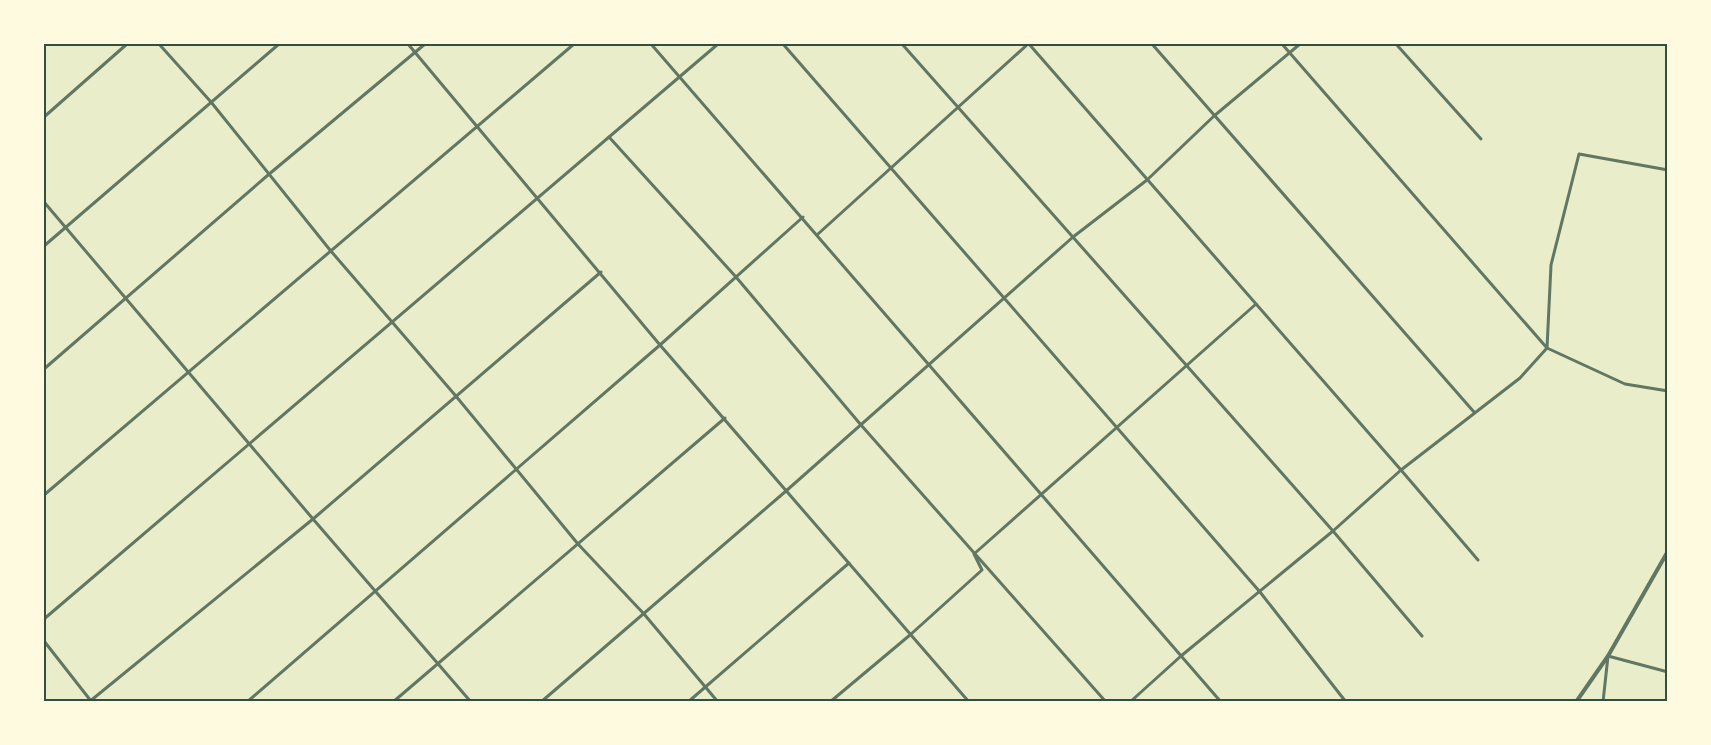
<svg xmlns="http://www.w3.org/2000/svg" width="1711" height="745" font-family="'Times New Roman',serif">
<rect width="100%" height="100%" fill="#e9edc9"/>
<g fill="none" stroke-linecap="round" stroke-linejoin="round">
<g stroke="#617663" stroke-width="3">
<polyline points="159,44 211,102 330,250 455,395 578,544 644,614 718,702"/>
<polyline points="408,44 660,345 969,702"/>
<polyline points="651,44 1221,702"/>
<polyline points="783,44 1260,592 1346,702"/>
<polyline points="902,44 1333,531 1422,636"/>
<polyline points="1029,44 1401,470 1478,560"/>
<polyline points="1152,44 1474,412"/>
<polyline points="1282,44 1547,348 1625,384 1668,391"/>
<polyline points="1396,44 1481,139"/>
<polyline points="44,117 127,44"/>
<polyline points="609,137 736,277 861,425 1106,702"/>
<polyline points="44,202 313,519 471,702"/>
<polyline points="818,234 1028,44"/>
<polyline points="44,246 279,44"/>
<polyline points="44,369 268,175 425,44"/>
<polyline points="44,495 574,44"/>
<polyline points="44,619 718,44"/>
<polyline points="44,641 91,701"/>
<polyline points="89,702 313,519 601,272"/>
<polyline points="247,702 660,345 803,217"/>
<polyline points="393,702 725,418"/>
<polyline points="541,702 786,491 1073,237 1147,180 1214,116 1300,44"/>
<polyline points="688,702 849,563"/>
<polyline points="830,702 910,635 982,570 974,554 1256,304"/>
<polyline points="1130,702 1181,656 1333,531 1401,470 1520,378 1547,348 1551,265 1579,154 1668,170"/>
<polyline points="1603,702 1608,656 1668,672"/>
</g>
<polyline stroke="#617663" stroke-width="4" points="1576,702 1608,656 1668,551"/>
</g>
<rect width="1711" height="745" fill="none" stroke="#fefae0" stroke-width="90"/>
<rect x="45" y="45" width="1621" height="655" fill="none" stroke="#344e41" stroke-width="2"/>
</svg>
